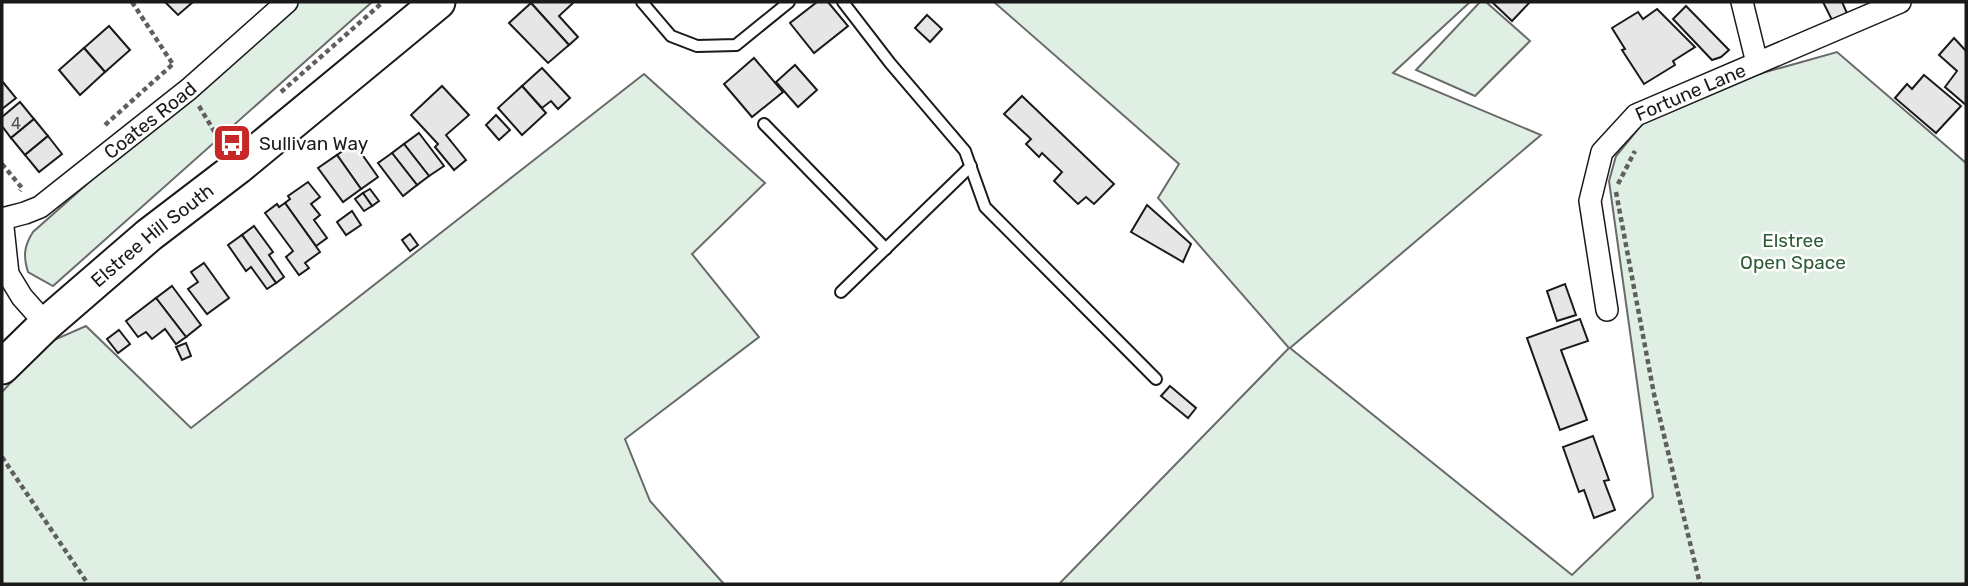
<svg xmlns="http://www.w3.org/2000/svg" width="1968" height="586" font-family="Rubik,sans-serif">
<rect width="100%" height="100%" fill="#fff"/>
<g fill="#e0efe3" stroke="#6a6a6a" stroke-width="2">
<path d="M292,2H372L53,286L28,272C23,256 24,246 33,232Z"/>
<polygon points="994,2 1470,2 1393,73 1541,135 1290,348 1572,575 1653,497 1609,181 1616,156 1643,123 1727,83 1837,52 1966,163 1966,584 1059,584 1289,348 1158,198 1179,164"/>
<polygon points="1480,2 1486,2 1530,41 1475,96 1416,70"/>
<polygon points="644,74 765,183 692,254 759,337 625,439 650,501 724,584 2,584 2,392 47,343 86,326 191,428"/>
</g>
<g fill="#e6e6e6" stroke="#1a1a1a" stroke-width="2">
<polygon points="165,2 193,2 178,15"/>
<polygon points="533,2 572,2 573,3 559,16 578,37 569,45 531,3"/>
<polygon points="817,2 828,2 848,26 814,53 790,23"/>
<polygon points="1492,2 1530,2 1512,21"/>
<polygon points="1823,2 1842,2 1847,13 1832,20"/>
<polygon points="531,3 569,45 548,63 509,23"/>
<polygon points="1686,6 1729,50 1721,57 1712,60 1673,19"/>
<polygon points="1657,9 1695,47 1673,61 1675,65 1644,84 1622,50 1625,49 1612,28 1638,12 1643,19"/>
<polygon points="927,15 942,29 930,42 915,28"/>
<polygon points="109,26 130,50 105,72 84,48"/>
<polygon points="1954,38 1966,51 1966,105 1945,87 1957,71 1939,55"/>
<polygon points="84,48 105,72 80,95 59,70"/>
<polygon points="754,58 783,92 752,117 724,84"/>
<polygon points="795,65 817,90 798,107 776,82"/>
<polygon points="542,68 570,98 558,109 551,101 542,108 522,86"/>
<polygon points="1924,75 1961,106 1936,133 1895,98 1907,84 1912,89"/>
<polygon points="2,81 16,98 2,109"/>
<polygon points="442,86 469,115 446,135 466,160 454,170 435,147 438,144 411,115"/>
<polygon points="522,86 546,113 522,135 498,108"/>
<polygon points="1022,96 1114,184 1094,204 1086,197 1078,204 1054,181 1062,172 1042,153 1039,157 1026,144 1031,139 1004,114"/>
<polygon points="20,102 34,119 11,138 2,126 2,117"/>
<polygon points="496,115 510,130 499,140 486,125"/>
<polygon points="34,119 48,136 25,155 11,138"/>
<polygon points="419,133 444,166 429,176 404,144"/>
<polygon points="48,136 62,154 39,172 25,155"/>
<polygon points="354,143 378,177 361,189 337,155"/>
<polygon points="404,144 429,176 417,185 392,153"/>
<polygon points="392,153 417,185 403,196 378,163"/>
<polygon points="337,155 361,189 343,202 318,168"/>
<polygon points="308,182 320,197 311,204 320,215 314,220 327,238 316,246 285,203 290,199 288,196"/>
<polygon points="370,189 379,201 372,206 363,193"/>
<polygon points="363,193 372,206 364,211 355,199"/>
<polygon points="285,203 320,252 305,263 309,268 299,275 286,257 293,251 265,213 277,204 279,207"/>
<polygon points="1147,205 1191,244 1183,262 1131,232"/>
<polygon points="352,211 361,225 346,235 337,222"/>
<polygon points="254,226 273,252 269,255 284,277 276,283 242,235"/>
<polygon points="410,234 418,245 410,251 402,240"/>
<polygon points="242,235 276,283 267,289 251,267 246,271 228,245"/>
<polygon points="204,263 229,298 207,314 188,289 198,282 191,272"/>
<polygon points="1565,284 1576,315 1557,321 1547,291"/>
<polygon points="172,286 201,325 186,337 156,298"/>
<polygon points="156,298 186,337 176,344 165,329 152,339 146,332 138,337 126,321"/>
<polygon points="1580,319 1588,341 1561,350 1587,420 1560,430 1527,338"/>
<polygon points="119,330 130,344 118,353 107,339"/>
<polygon points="186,343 191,356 182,360 176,347"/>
<polygon points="1170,386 1196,408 1188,418 1161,396"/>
<polygon points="1593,436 1609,480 1604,481 1615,510 1594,518 1584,490 1579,492 1563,447"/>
</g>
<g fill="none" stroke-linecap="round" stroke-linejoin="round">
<g stroke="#1a1a1a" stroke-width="14">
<g id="lane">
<polyline points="642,2 671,36 697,46 736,45 789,2"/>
<polyline points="843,2 890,63 965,151 985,207 1156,379"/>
<polyline points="764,124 886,249"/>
<polyline points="841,292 971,166"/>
</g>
</g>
<g stroke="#1a1a1a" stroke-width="24">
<g id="street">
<polyline points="1742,2 1757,63"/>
<polyline points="2,218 8,274 22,297 46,324"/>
<path id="s1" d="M2,219L25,213L40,207L189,89L287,2"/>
<path id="s2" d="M1607,310L1590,201L1602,152L1636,115L1900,2"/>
</g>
</g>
<g stroke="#1a1a1a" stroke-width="37">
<g id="primary">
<path id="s3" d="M2,367L46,324L149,235L238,167L438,2"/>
</g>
</g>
<g stroke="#5f5f5f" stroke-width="4.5" stroke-dasharray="5 3.5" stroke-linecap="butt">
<polyline points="132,2 174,66"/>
<polyline points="281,92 383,2"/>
<polyline points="199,106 223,146"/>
<polyline points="105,125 173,64"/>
<polyline points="2,164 22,188 20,191"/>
<polyline points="1618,184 1635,151"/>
<polyline points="1616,192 1654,394 1700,584"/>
<polyline points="2,457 88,584"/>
</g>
<use href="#lane" stroke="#fff" stroke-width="10"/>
<use href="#street" stroke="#fff" stroke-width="21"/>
<use href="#primary" stroke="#fff" stroke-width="33"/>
</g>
<defs>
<g id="bus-square" transform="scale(2.0125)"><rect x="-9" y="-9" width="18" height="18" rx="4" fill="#c62828" stroke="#fff"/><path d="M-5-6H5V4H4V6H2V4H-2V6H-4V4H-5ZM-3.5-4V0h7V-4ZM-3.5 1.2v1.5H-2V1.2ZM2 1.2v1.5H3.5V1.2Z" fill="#fff"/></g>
</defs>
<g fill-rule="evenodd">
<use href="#bus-square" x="232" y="143"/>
</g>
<g text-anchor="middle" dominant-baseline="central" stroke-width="5" stroke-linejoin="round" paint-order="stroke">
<g font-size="16" fill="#4d4d4d">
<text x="16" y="123">4</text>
</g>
<g font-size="19" fill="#1a1a1a" stroke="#fff">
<text stroke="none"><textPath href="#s2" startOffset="270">Fortune Lane</textPath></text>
<text stroke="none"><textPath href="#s1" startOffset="180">Coates Road</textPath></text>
<text stroke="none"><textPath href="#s3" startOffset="200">Elstree Hill South</textPath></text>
</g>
<g font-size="19" fill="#1a1a1a" stroke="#fff" text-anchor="start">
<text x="259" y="143">Sullivan Way</text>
</g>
<g font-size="19" fill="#2b5a34" stroke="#fff">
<text x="1793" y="240">Elstree<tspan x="1793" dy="22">Open Space</tspan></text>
</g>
</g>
<rect width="1968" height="586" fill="none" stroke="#1a1a1a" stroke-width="7"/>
</svg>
